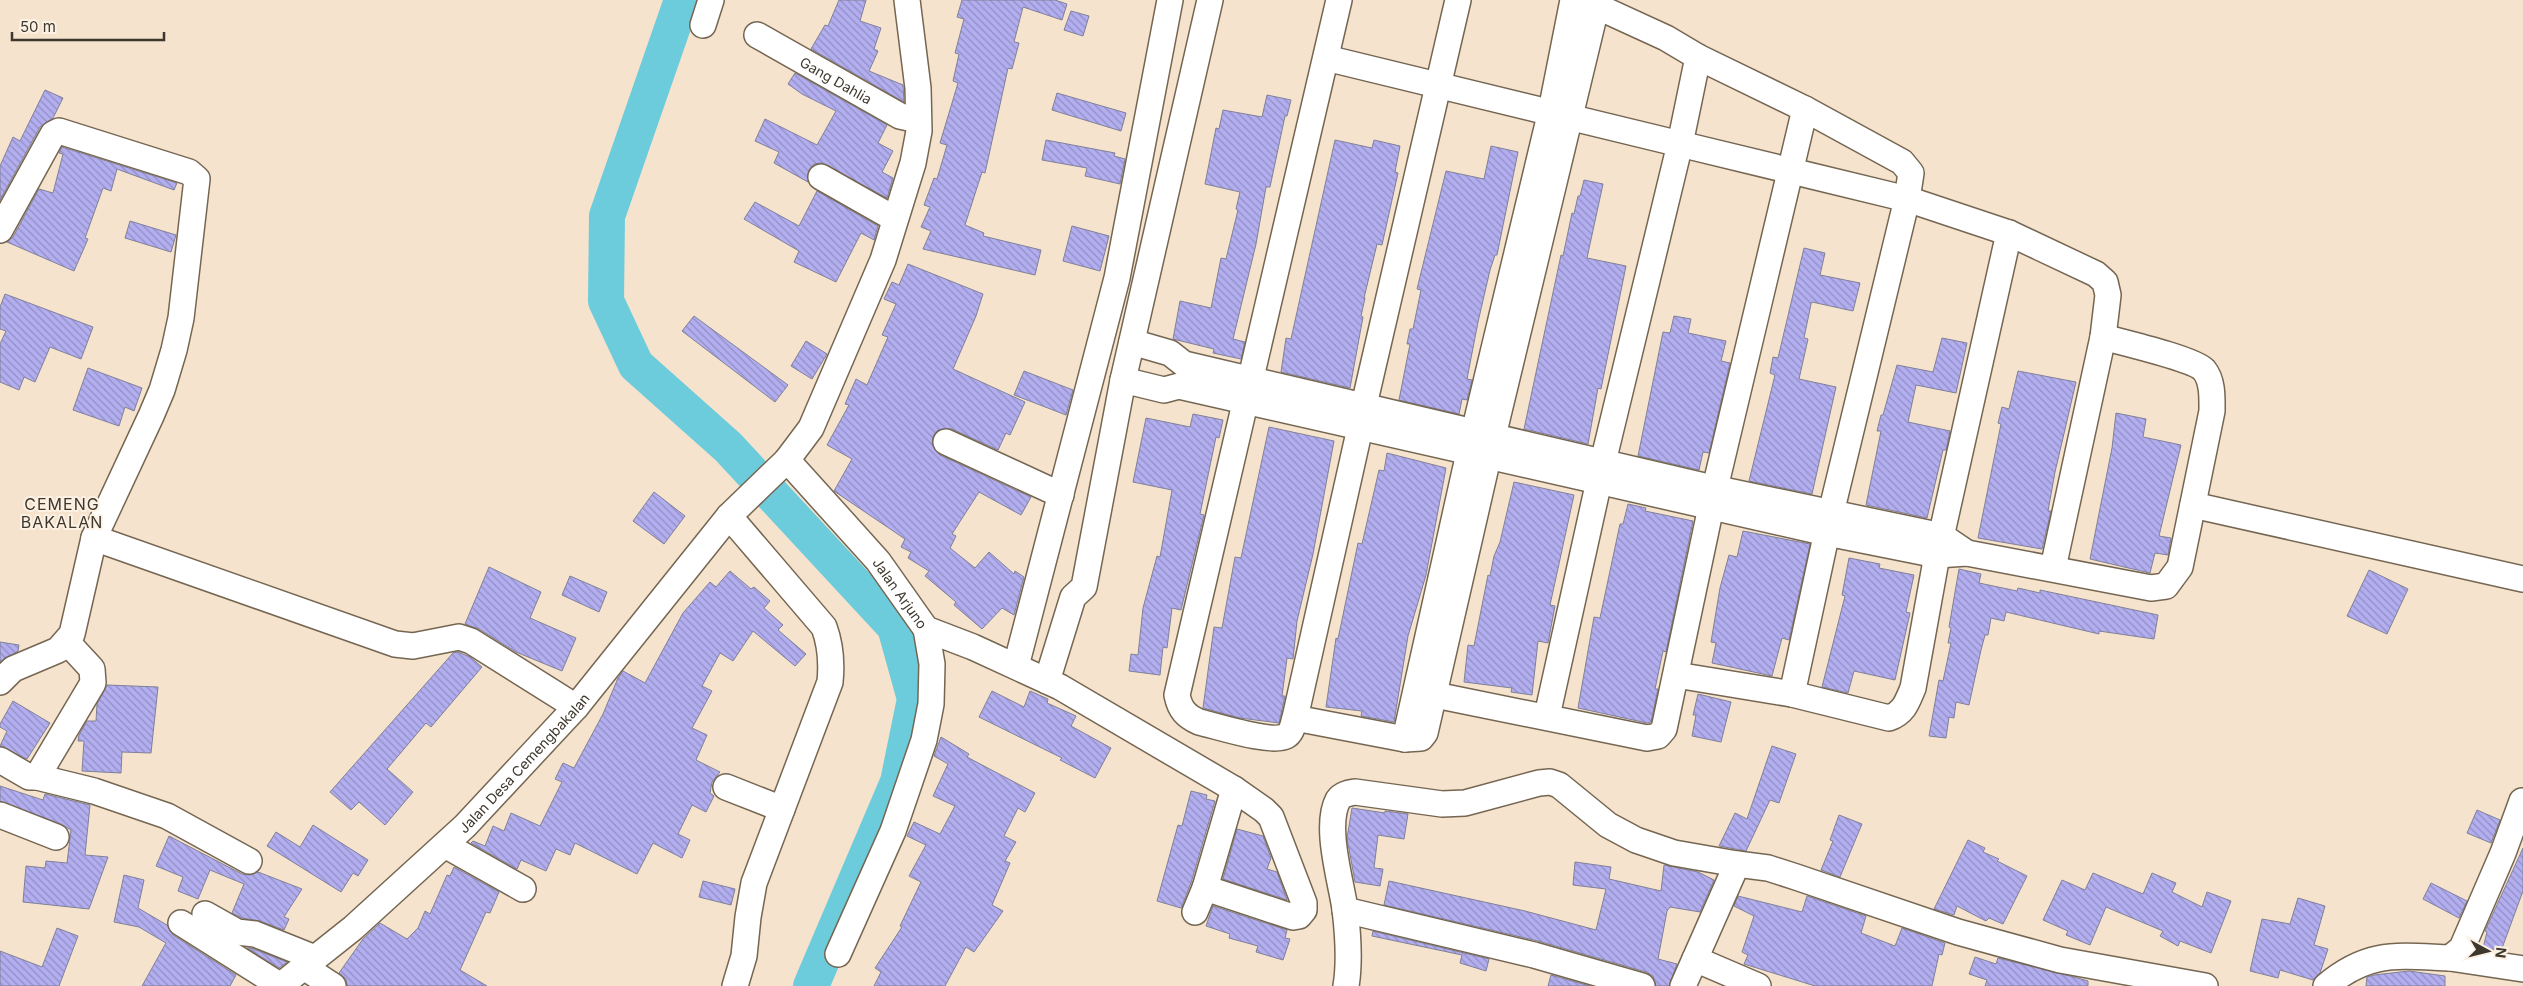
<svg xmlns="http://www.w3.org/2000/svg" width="2523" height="986" font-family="Inter,sans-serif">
<defs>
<pattern id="building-back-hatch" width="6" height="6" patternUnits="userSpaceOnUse" patternTransform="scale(1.25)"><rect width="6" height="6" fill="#b2aef0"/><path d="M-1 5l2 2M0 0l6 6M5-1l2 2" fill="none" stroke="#928ec3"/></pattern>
</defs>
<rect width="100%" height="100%" fill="#f5e3cd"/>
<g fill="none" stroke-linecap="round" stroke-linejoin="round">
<polyline stroke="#6dccdc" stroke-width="36" points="682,0 607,216 606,301 636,365 728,447 895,627 915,699 898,782 811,986"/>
</g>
<g fill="url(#building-back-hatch)" stroke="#808098">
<polygon points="839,0 866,0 860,21 881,28 874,49 878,51 869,71 903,85 904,102 811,49 825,25 828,26"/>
<polygon points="962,0 1055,0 1067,4 1062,20 1023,7 1014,42 1019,43 1012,69 1008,68 985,173 982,172 965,225 984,233 983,236 1041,250 1035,275 923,249 931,231 921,227 930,207 924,205 934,178 937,179 947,145 940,143 958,83 953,81 959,54 955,53 964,19 957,17"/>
<polygon points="1071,11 1089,16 1083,36 1064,30"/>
<polygon points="795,73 887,125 878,143 893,151 882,172 893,178 887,198 821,163 814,164 809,170 808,182 774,163 779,152 755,141 765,119 817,145 836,111 802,94 788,84"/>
<polygon points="45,90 63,98 53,118 40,127 0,200 0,166 13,137 20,141"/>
<polygon points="1057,93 1126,113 1121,131 1052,110"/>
<polygon points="1267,95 1291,100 1287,116 1285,116 1270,187 1266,187 1256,244 1233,339 1245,342 1241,359 1213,353 1214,349 1173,339 1180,301 1211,308 1221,258 1226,259 1238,210 1236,209 1240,192 1205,184 1216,128 1219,129 1223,110 1262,117"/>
<polygon points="1046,140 1115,153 1114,156 1125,159 1120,184 1085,176 1087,168 1042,160"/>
<polygon points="1335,140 1372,148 1374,140 1400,146 1395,172 1398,173 1382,245 1377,244 1364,298 1365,298 1361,316 1363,317 1350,388 1281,372 1286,338 1291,339"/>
<polygon points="1491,146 1518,152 1497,255 1495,255 1490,270 1478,322 1467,379 1472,380 1467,400 1462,399 1459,414 1399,400 1410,344 1407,344 1410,329 1413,329 1421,290 1417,289 1446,171 1484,179"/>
<polygon points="62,147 177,183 174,190 117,169 111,191 103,188 85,238 88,239 74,271 7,242 13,237 39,189 53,193 63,154 59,153"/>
<polygon points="1584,180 1603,184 1587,258 1626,266 1601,389 1598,388 1588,444 1524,429 1561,255 1563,256 1572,213 1574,214 1578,196 1580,196"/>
<polygon points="817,191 878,226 874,240 861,233 836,282 794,262 799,251 744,219 755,202 799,226"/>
<polygon points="130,221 176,235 171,252 125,238"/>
<polygon points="1072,226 1109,236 1100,271 1063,261"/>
<polygon points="1804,248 1825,253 1820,275 1860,283 1853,311 1812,302 1811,304 1804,338 1808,339 1799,379 1836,387 1812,494 1749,481 1775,375 1770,373 1773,357 1778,358"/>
<polygon points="908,264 983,294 976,316 953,369 1025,402 1010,435 1006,433 998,450 952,429 938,430 933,436 932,444 940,455 1031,497 1021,515 979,492 952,534 956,536 950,548 975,568 989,552 1014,574 1015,571 1024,577 1014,615 1002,608 982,629 954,605 956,602 925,576 929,571 908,558 911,552 901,547 905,539 834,491 852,459 827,445 849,405 845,404 856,379 867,385 888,337 882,335 896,304 884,299 892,282 899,285"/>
<polygon points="5,294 93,327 81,359 50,347 35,382 24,377 19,390 0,382 0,344 6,331 0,329 0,307"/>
<polygon points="694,316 788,385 775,402 682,331"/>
<polygon points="1674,316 1691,319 1688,333 1726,341 1721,361 1730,363 1709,453 1703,452 1699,470 1638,456 1663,332 1670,333"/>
<polygon points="1942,338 1967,343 1956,393 1916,385 1908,422 1950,431 1946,450 1943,450 1927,518 1866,505 1881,431 1877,431 1881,415 1883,415 1897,365 1933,372"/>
<polygon points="806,341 827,354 812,379 791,366"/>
<polygon points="88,368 142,388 134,411 125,407 119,426 73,410"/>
<polygon points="1024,371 1073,390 1066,415 1014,395"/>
<polygon points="2018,371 2076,382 2055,472 2048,511 2051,511 2042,549 1978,538 2001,424 1998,423 2002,407 2009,409"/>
<polygon points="2116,413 2146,419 2143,437 2181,445 2159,536 2171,538 2168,555 2155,553 2150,573 2090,559 2112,448"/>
<polygon points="1193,414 1223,420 1219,438 1216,437 1200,514 1204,515 1181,610 1172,608 1167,648 1163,647 1160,675 1129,671 1131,654 1138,655 1143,608 1157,556 1160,557 1172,490 1133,482 1146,418 1190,427"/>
<polygon points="1269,427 1334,441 1313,554 1297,621 1293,659 1287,658 1282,696 1285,696 1279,723 1240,718 1203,708 1214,627 1222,628 1235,557 1241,558"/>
<polygon points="1387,453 1446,468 1426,575 1408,636 1394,722 1361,716 1362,711 1326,707 1336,638 1338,639 1358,543 1362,544 1379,470 1384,471"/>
<polygon points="1514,482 1574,495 1550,605 1555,606 1548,643 1538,641 1532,695 1511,692 1512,688 1464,682 1468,645 1474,646 1488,575 1490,576 1494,556 1500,542"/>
<polygon points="654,492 685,516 664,544 633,521"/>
<polygon points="1628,504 1646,508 1645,511 1693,521 1666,652 1663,651 1655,689 1658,689 1651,722 1647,723 1578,708 1594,617 1600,618 1620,524 1623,524"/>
<polygon points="1743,531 1810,544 1789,640 1782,638 1772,676 1712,663 1716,643 1711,642 1720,588 1729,555 1737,557"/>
<polygon points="1849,558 1880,564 1879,568 1914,575 1906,612 1910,613 1895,680 1854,671 1848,693 1822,687 1845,596 1842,595"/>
<polygon points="489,567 541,592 530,618 576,638 562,671 516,652 479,629 465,624"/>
<polygon points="1959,569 1981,574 1979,583 2017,591 2018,588 2040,593 2040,590 2158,615 2154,639 2099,631 2099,634 2006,612 2004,621 1991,618 1988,635 1985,635 1981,650 1969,705 1956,702 1954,718 1949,717 1946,738 1929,736 1939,680 1943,681 1951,643 1948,643 1951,628 1949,627"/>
<polygon points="2369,570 2408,589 2387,634 2347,616"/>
<polygon points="730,571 751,589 754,587 770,601 764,608 783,625 778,630 806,654 795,666 753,631 733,661 720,653 702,686 712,691 692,728 707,735 696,760 720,772 712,782 710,793 714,796 706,812 692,805 678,834 690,840 682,858 653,843 637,874 575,843 570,855 556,849 546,871 521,860 517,869 471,843 473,841 485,846 493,826 504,831 511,813 540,826 562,782 555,779 563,763 574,768 603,714 618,678 623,671 645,683 683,613 710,582 716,587"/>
<polygon points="570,576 607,592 599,612 562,595"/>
<polygon points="0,642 19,645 18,651 0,662"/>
<polygon points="458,652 470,657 482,667 431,727 426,723 387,769 413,792 385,825 359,802 351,810 330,792 453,653"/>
<polygon points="107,685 158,687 151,753 122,752 121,773 82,771 84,741 78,741 79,735 87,721 96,721 97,704"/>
<polygon points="992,691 1024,707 1030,691 1048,699 1047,703 1076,716 1071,726 1111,748 1095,778 1060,760 1062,758 979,717"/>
<polygon points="1698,694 1731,702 1721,742 1692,736 1696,715 1693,715"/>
<polygon points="13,701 50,723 27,759 0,746 7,731 0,727 0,724"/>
<polygon points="941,737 969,754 967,757 1035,793 1025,812 1018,808 1004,836 1016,842 1005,861 1010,863 992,905 1003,911 974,952 966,947 945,986 874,986 881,972 875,968 902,927 900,926 921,882 909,876 926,845 907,836 914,822 940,834 955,806 933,796 948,764 934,756"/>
<polygon points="1772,746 1796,754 1779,803 1770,800 1746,851 1719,846 1735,813 1747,819"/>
<polygon points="0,786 43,800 45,794 90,805 85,855 108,857 89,909 23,902 26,866 45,868 46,861 67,863 71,830 61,824 0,801"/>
<polygon points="1191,791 1207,795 1206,799 1215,801 1191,883 1181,908 1157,901 1178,825 1182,826"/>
<polygon points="1352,808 1385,813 1385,811 1408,814 1404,839 1378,835 1374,868 1383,869 1380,886 1355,882 1347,838"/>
<polygon points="2477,810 2500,820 2491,843 2467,833"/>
<polygon points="1839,815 1862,824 1840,877 1821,870 1833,841 1830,840"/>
<polygon points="313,825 368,860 358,876 353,873 341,892 267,846 276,832 300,847"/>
<polygon points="1237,829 1263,836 1271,858 1267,869 1277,872 1287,900 1223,879"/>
<polygon points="169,836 242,874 250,875 258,872 302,889 284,917 289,919 284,930 260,921 242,918 232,913 244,884 210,870 198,899 178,891 183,877 156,866"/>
<polygon points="1968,840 1985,848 1983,852 1999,859 1997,861 2027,876 2003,924 1989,918 1986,921 1957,906 1954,915 1934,909"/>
<polygon points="2523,848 2523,891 2501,951 2483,948 2487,932 2485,931"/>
<polygon points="1575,862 1611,867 1609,879 1661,891 1664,865 1698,872 1714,880 1700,912 1670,907 1667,911 1658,959 1677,964 1669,986 1656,986 1653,976 1646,972 1538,941 1384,905 1389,881 1525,911 1596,930 1606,889 1573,885"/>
<polygon points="454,867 499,892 490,913 486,912 460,970 487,986 347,986 346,979 339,973 363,939 380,923 407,939 418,928 425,911 430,914 447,875 450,876"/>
<polygon points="2093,873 2143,894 2152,873 2176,883 2172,892 2202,907 2207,892 2231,901 2211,953 2180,941 2178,946 2160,936 2163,931 2106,907 2090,945 2066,935 2068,931 2043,920 2062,880 2085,890"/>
<polygon points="124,875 144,880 138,908 167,925 173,935 236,975 230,986 142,986 166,943 139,927 114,922"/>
<polygon points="703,881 735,889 731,905 699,897"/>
<polygon points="2431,883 2467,901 2459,918 2423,899"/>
<polygon points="1738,896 1802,912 1807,896 1866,916 1861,933 1895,946 1902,928 1945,943 1942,955 1939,954 1932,986 1815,986 1744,964 1748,955 1742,952 1754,916 1734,906"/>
<polygon points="2298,898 2325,906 2314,945 2328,949 2320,973 2313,980 2280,970 2278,978 2250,971 2262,919 2290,924"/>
<polygon points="1213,906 1287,930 1285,938 1290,939 1283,960 1256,952 1258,946 1229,938 1230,934 1206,926"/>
<polygon points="57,928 78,936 59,986 0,986 0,951 42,967"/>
<polygon points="1373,931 1489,959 1486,971 1460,963 1462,955 1372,936"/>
<polygon points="247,948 251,948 287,962 279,968"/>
<polygon points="1975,957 1996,964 1998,958 2074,977 2088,981 2088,986 1985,986 1987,980 1969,974"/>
<polygon points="2409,971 2445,976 2445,986 2366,986 2367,977 2374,975"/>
<polygon points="1551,975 1590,986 1548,986"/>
</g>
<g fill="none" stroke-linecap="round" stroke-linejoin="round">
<g stroke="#756652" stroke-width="28">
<g id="minor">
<path d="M1339,0L1177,695C1180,710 1186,716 1199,722C1217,726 1271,744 1286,736C1292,733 1293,724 1295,718L1405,739L1421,738L1425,733L1493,436L1596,8"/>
<polyline points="1583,0 1666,38 1698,57 1680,144 1907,199 2009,233 2096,274 2105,282 2108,295 2103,337 2053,568"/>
<polyline points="703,25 711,0"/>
<path id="s1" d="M757,35L900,116L918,120"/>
<polyline points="1698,57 1805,109 1902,162 1911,173 1907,199 1831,513 1792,694"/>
<polyline points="1326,58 1680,144 1603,462"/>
<polyline points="821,177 895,219"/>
<polyline points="0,230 53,134 59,131 189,172 197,179 181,318 174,350 162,390 151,416 94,538 72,634 58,650 13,669 0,682"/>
<polyline points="1132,342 1170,353 1184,364 1704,486 1942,536 1967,553"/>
<path d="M1123,380L1164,390L1179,386L1827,533L1937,555L1967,553L2151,588L2166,586L2180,567L2212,411C2212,398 2213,381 2204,370C2194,359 2121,342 2103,337"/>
<polyline points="1364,405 1458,0"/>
<polyline points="946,442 1061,495"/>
<path id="s2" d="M787,460L878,561L926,629L973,647L1060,687L1234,789L1264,810L1271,817L1276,830L1304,903V910L1299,916L1293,917L1205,888"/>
<polyline points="2193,505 2523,579"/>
<path d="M729,516L824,627C831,646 832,662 830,682L754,883L748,917L744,956L735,986"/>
<polyline points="94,538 395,644 413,646 459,637 471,641 576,707"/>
<polyline points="1016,666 1117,278 1170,0"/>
<path d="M1676,675L1792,694L1889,718C1904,713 1907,702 1913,688L1937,555L2009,233"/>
<polyline points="1047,681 1073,597 1084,587 1123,380 1210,0"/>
<polyline points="1435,695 1647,738 1658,736 1664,729 1715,488 1805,109"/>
<polyline points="1547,716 1599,481"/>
<polyline points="1295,718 1360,428"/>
<polyline points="1405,739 1469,453 1551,111 1573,0"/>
<polyline points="0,760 29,777 37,777 93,683 92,669 67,642"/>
<polyline points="37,777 94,791 167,816 249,861"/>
<polyline points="726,787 782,809"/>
<polyline points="0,815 56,837"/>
<polyline points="445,845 523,889"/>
<polyline points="1345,910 1534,955 1642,986"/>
<polyline points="1195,912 1205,888 1234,789"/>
<polyline points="205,914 237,932 255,934 315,958"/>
<polyline points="181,923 281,986"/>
<polyline points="838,954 893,831 924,740 931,704 932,664 926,629"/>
<polyline points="2450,958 2523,969"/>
<polyline points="1695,959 1758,986"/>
<polyline points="304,967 333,986"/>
<path id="s3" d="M280,986L353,928L465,826L576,707L729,516L787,460L811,428L883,260L913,163L919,131L918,88L907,0"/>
<path d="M1346,986C1350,962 1348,934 1345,909C1341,881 1324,826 1338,800C1342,794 1349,793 1355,792L1442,804L1465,803L1539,783L1550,782L1559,785L1608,825L1636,840L1674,853L1737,864"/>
<polyline points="1683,986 1737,864 1768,868 1796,877 1958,932 2060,960 2205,986"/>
<path d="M2326,986C2369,950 2398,956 2450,958L2462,948L2465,941L2503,853L2522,801"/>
</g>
</g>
<use href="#minor" stroke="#fff" stroke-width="25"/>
</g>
<g text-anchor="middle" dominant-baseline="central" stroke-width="4" stroke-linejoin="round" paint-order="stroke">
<g font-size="14" fill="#3e372e" stroke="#fdf1e4">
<text stroke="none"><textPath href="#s1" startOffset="91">Gang Dahlia</textPath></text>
<text stroke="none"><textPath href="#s2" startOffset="175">Jalan Arjuno</textPath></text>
<text stroke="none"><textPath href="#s3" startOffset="331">Jalan Desa Cemengbakalan</textPath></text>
</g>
<g font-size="16" letter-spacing="1" fill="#3e372e" stroke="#fdf1e4">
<text x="62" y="504">CEMENG<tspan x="62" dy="18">BAKALAN</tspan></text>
</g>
</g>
<g transform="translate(2488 951) rotate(97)" stroke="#fdf1e4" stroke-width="4" paint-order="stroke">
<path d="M0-4L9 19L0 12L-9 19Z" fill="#3e372e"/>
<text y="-8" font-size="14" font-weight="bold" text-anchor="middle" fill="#3e372e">N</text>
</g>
<path d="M12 32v8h152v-8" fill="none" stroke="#3e372e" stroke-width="2.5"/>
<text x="20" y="32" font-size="15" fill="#3e372e" stroke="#fdf1e4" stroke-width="4" paint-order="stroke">50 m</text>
</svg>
